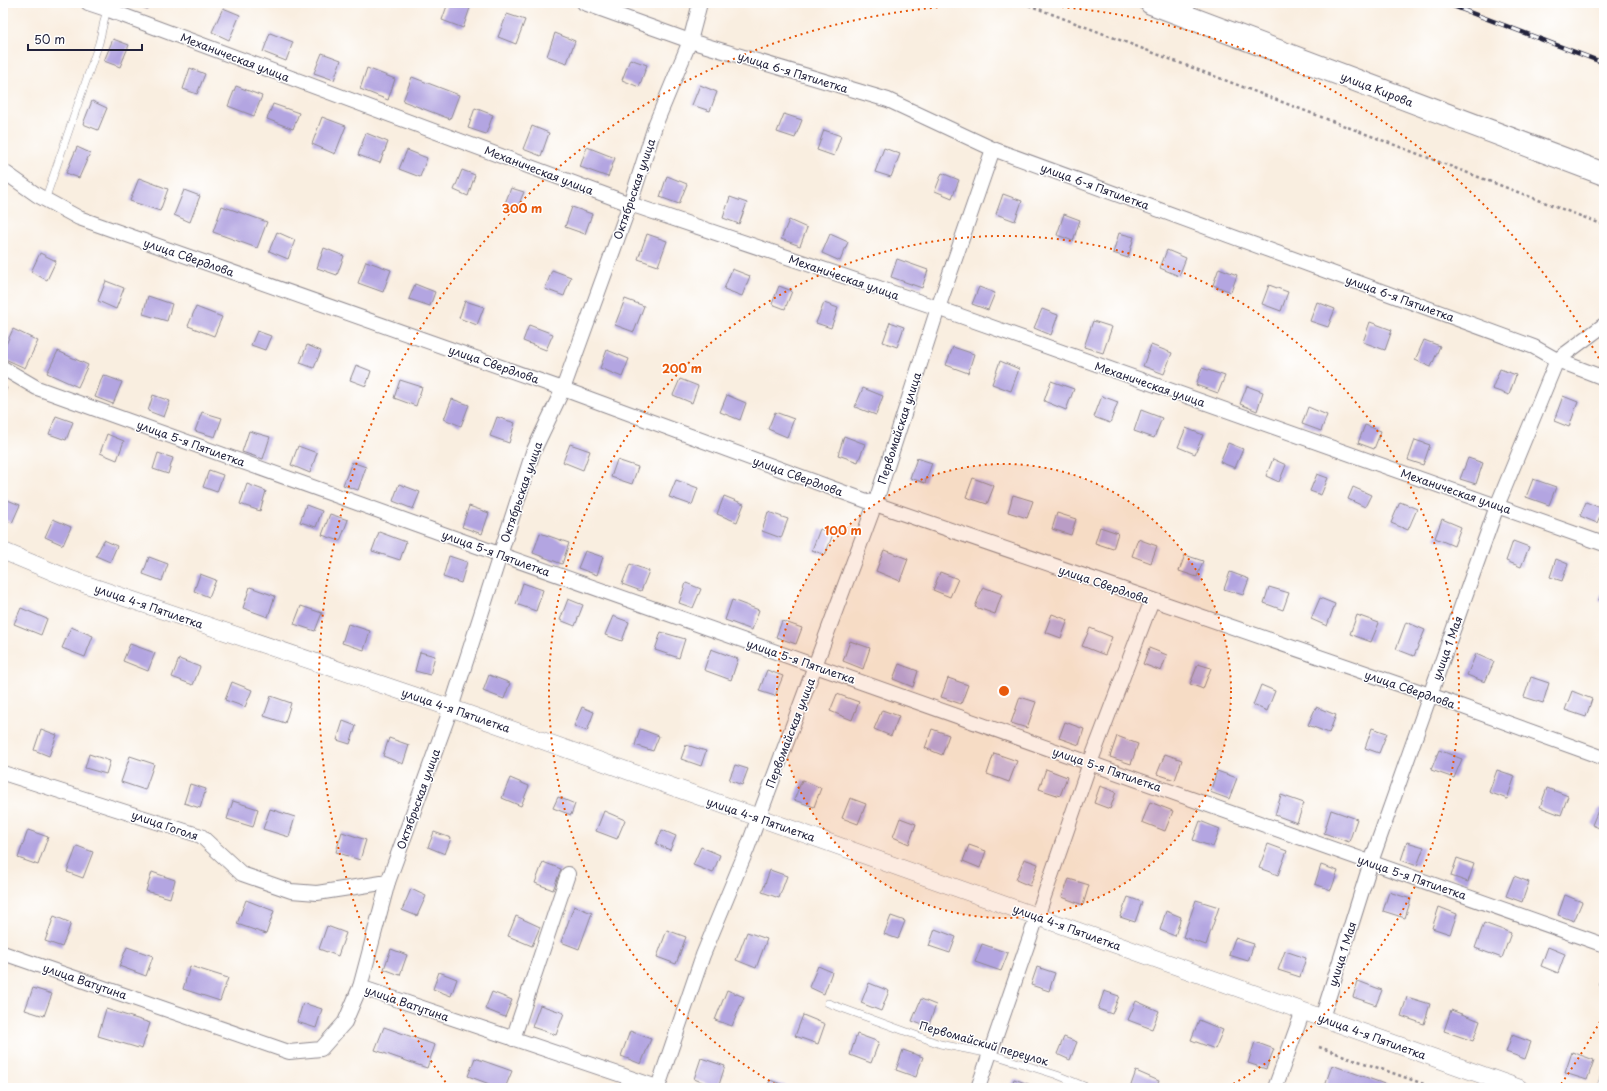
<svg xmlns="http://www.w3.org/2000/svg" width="1607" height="1091" font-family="'Playpen Sans',sans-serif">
<rect width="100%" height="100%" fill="#fff"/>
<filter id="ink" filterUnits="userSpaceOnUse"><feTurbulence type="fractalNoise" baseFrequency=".025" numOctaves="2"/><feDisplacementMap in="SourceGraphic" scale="8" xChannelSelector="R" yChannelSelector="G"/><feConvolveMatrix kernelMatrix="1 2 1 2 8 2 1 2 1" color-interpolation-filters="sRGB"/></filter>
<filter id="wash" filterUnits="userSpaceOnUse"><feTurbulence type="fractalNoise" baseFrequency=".012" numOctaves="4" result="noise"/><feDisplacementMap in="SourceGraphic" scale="16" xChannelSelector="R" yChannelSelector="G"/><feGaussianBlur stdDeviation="0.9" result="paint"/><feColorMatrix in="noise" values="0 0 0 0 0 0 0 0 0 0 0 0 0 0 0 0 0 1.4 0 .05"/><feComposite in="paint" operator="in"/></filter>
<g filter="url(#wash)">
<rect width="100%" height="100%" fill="#f9eee0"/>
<g id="blocks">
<g fill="#b3a5e1">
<polygon points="131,3 149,3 147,9"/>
<polygon points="448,3 466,3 471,5 463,28 442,20"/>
<polygon points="223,8 240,15 229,40 212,32"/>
<polygon points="507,14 525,20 516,44 498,37"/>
<polygon points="270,33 293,42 286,61 263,52"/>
<polygon points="555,33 575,41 567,63 547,56"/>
<polygon points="113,39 129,45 120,67 104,61"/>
<polygon points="322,53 341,60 334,80 314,73"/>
<polygon points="630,59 647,65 639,87 622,80"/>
<polygon points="190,68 205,74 197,94 183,89"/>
<polygon points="367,68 395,79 388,100 360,89"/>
<polygon points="412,77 459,95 450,119 403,101"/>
<polygon points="700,85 717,92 710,111 692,105"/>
<polygon points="236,86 262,96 254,116 228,106"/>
<polygon points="92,101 107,108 98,130 83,124"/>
<polygon points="273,104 299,113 293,129 267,119"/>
<polygon points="475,108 493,115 486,134 468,128"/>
<polygon points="784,114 802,120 795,138 777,132"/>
<polygon points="322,117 346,126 335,154 312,144"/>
<polygon points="532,126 549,133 541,156 523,149"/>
<polygon points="824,130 841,136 834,156 817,150"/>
<polygon points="366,133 388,142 380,163 358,155"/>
<polygon points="77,147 90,153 79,178 66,173"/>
<polygon points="587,147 615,158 608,177 580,167"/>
<polygon points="884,148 900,154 891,177 875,172"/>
<polygon points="407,150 427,158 420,177 399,169"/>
<polygon points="462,170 475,175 468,196 454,190"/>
<polygon points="942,173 959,180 952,198 935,191"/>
<polygon points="667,176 687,184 679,204 660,197"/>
<polygon points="139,178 168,189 160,211 130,201"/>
<polygon points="511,188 524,192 516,211 504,206"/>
<polygon points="184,190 200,196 190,222 174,215"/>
<polygon points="1003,194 1022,201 1015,221 996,214"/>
<polygon points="730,197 747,203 739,224 723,218"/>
<polygon points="222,206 267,222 257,248 213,232"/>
<polygon points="572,207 592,214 585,234 565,227"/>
<polygon points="1064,214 1080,220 1073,241 1057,235"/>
<polygon points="789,220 807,228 800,246 781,239"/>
<polygon points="277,232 295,240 288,259 269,251"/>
<polygon points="1119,233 1134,237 1128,258 1113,253"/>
<polygon points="647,234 667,241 658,266 638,259"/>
<polygon points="830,234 848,242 840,261 822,253"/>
<polygon points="324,248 344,256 337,275 317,268"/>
<polygon points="1167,250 1186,258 1179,276 1160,268"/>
<polygon points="40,253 56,261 47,280 31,272"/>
<polygon points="897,259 928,270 922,288 891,277"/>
<polygon points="366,261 391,270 383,292 358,283"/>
<polygon points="1219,268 1237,275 1231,292 1213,285"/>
<polygon points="732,269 750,276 742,296 724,289"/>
<polygon points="552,270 571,277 564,296 545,289"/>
<polygon points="106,281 124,288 116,309 98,301"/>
<polygon points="415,284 435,292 430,306 409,299"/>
<polygon points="1269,285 1288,292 1281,311 1262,304"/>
<polygon points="779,286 792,291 785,309 772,304"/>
<polygon points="979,287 995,293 988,310 972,304"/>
<polygon points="148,296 172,304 167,321 143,314"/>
<polygon points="625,299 644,306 634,332 615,325"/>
<polygon points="465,301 484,307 477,325 459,318"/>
<polygon points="1317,302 1335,309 1328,327 1310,321"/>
<polygon points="824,303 838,308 831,328 816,323"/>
<polygon points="196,307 222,317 214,336 188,326"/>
<polygon points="1042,309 1058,315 1051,335 1034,328"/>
<polygon points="1093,321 1112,327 1103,353 1084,347"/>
<polygon points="890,322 904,327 897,347 883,342"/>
<polygon points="1370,322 1392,330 1385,350 1363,342"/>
<polygon points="529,325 553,334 546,350 523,341"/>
<polygon points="13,329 38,341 25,368 3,358 3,351"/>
<polygon points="257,331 271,336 265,350 251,345"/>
<polygon points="1424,340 1440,346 1431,367 1415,360"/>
<polygon points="307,345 321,351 314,368 300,363"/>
<polygon points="1151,345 1172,353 1164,374 1143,366"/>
<polygon points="953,347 974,354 968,373 946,365"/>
<polygon points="607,350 629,359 622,377 600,368"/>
<polygon points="58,351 88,365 78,387 47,373"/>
<polygon points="1000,361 1019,369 1011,391 992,384"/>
<polygon points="356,365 371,371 366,386 350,380"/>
<polygon points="1202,368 1225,376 1218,393 1196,385"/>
<polygon points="1500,369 1516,375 1509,395 1492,389"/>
<polygon points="103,375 122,382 113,404 95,397"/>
<polygon points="680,379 698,386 692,403 673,395"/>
<polygon points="400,380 422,387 416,406 394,398"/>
<polygon points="1051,381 1074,389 1066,410 1044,401"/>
<polygon points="3,386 7,388 3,397"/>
<polygon points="1247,386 1263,392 1257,411 1240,404"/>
<polygon points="863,388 883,396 876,415 855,407"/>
<polygon points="153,395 170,401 164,417 148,411"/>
<polygon points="727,395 746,403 740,420 720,412"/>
<polygon points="1102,396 1118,402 1110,423 1094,417"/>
<polygon points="1563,396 1578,402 1569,427 1554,421"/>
<polygon points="452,399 469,405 461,426 444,419"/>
<polygon points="1308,407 1327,415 1321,431 1302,424"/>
<polygon points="1141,410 1162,418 1154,438 1134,431"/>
<polygon points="202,412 222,418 215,437 195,431"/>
<polygon points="775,412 794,419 787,437 768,429"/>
<polygon points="56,416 73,422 66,440 49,434"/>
<polygon points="497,417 515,423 509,443 490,436"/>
<polygon points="1365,425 1381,431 1374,449 1358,443"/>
<polygon points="1186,428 1203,435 1195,454 1178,447"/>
<polygon points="249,431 270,437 263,459 242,452"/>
<polygon points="107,434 124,441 117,460 100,453"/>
<polygon points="844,436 865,444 858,462 838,455"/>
<polygon points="1415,440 1430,445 1423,465 1408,460"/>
<polygon points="1228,443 1243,449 1235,468 1220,462"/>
<polygon points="570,444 590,451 583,470 563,462"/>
<polygon points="298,446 317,453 310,473 291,465"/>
<polygon points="158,453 173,458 168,474 153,469"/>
<polygon points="917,458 932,463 925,483 910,478"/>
<polygon points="1468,458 1483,463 1476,484 1460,479"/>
<polygon points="1273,459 1286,465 1279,482 1266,476"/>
<polygon points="617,460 638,467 632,484 611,477"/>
<polygon points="352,462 366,467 358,490 343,485"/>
<polygon points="209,470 223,475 217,492 203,487"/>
<polygon points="1317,474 1328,478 1321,495 1310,491"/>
<polygon points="973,478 994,486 987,504 966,497"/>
<polygon points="1533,479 1556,487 1549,505 1526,497"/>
<polygon points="676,480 698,488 692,505 669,497"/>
<polygon points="247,484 266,491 260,511 240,504"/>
<polygon points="399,484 420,492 413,509 393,501"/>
<polygon points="1353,487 1371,495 1365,507 1348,499"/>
<polygon points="1013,495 1033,501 1027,518 1008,512"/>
<polygon points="724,496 744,504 737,522 717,514"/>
<polygon points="5,499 20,505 12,523 3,519 3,504"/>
<polygon points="1400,502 1417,509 1408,530 1391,523"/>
<polygon points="1586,502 1603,509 1597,523 1580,516"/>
<polygon points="306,505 322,511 316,527 300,522"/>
<polygon points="469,506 489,513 482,534 462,527"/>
<polygon points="768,512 788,519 781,538 762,531"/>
<polygon points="1057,513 1076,519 1071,535 1052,529"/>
<polygon points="330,514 348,520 340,541 322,535"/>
<polygon points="53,519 71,527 63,545 45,537"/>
<polygon points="1442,519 1461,527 1454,546 1435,538"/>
<polygon points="1100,527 1118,533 1113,549 1095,543"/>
<polygon points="820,529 833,534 825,555 812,550"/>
<polygon points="379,532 406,542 400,560 372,551"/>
<polygon points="540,533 569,543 562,564 533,553"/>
<polygon points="1138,539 1157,546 1151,563 1132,556"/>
<polygon points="104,540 117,546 110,562 96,556"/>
<polygon points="1513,541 1529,547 1521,567 1506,561"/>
<polygon points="884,550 908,559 900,581 876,571"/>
<polygon points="585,551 603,557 597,575 578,568"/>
<polygon points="1185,555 1203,561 1197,577 1179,571"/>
<polygon points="449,556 467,562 461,583 443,577"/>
<polygon points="149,557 168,564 162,581 143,574"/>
<polygon points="1556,559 1568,564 1562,581 1550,577"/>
<polygon points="630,564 649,571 641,591 622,584"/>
<polygon points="940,572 958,579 950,597 933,590"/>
<polygon points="1230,572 1249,579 1243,595 1224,589"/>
<polygon points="200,574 216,580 209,597 194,591"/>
<polygon points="523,583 543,590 536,611 516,604"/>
<polygon points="686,583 701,589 693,608 679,603"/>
<polygon points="250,587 275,596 268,617 243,608"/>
<polygon points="983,587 1002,594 995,614 975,607"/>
<polygon points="1269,587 1289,593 1283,610 1264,603"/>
<polygon points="1604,587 1604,602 1599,600"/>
<polygon points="1320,598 1335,604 1327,626 1311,619"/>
<polygon points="568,599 583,605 575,626 560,620"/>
<polygon points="732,600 759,610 752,630 725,620"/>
<polygon points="301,606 322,613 315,631 294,624"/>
<polygon points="21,608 47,619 41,635 14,624"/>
<polygon points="1052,614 1068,620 1061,638 1045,632"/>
<polygon points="1357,615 1379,623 1371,642 1350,634"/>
<polygon points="613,616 629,622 622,641 605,635"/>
<polygon points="782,621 802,628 796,644 776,637"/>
<polygon points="1406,622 1425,630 1414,656 1396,649"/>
<polygon points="348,624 370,631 364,650 342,643"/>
<polygon points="71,627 93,636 85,657 62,648"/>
<polygon points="1090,628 1112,637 1105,655 1082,646"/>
<polygon points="661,632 685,639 679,658 655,650"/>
<polygon points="850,641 870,648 863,669 843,661"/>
<polygon points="130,644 155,653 148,671 123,661"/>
<polygon points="1149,648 1167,655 1161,671 1143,664"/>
<polygon points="711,649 738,659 731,680 704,670"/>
<polygon points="420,652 435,656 430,675 415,671"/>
<polygon points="1476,654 1494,662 1485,682 1467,675"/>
<polygon points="179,659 200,667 193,685 172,677"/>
<polygon points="899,664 918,671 913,687 893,679"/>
<polygon points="1198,664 1211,668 1203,689 1190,684"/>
<polygon points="767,670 783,676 775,696 759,691"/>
<polygon points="489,675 510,683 504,699 483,691"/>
<polygon points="1531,677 1549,683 1543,703 1524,697"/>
<polygon points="948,678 968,685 961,704 941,697"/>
<polygon points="232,682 252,690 245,707 225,700"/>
<polygon points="1261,685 1275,691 1267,711 1253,705"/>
<polygon points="1572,691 1592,699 1586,717 1565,710"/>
<polygon points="837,694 859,702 852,720 830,711"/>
<polygon points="271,696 291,703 285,723 264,716"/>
<polygon points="1020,697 1036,702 1027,728 1011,723"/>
<polygon points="582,707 594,712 587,731 574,726"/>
<polygon points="1316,707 1336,715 1329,733 1308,725"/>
<polygon points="882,710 899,716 891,736 874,729"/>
<polygon points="343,721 356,726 350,744 337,740"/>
<polygon points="1065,722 1084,729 1079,745 1059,738"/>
<polygon points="1372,728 1387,733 1379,753 1365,748"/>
<polygon points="41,729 57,735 49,756 34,750"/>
<polygon points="640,729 659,736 653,751 635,745"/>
<polygon points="932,729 949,735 942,755 925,748"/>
<polygon points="1117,736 1138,744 1131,764 1110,757"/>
<polygon points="389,738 409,745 403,764 383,756"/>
<polygon points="686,745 706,751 701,766 681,759"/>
<polygon points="1439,750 1462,759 1454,778 1431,770"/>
<polygon points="994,753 1017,761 1009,782 987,774"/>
<polygon points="89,754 110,761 106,774 85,768"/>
<polygon points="1165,754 1182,760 1175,780 1157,774"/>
<polygon points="130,756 154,764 145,790 121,782"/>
<polygon points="735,765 748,769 742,785 729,780"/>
<polygon points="1046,769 1067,777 1060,796 1039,789"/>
<polygon points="1497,770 1515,776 1507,799 1489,792"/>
<polygon points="1217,771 1237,778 1229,799 1210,792"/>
<polygon points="510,778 529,786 521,806 502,798"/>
<polygon points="802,780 821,788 814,807 794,800"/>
<polygon points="190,784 206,789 200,808 184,803"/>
<polygon points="1100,786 1116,792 1110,809 1094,803"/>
<polygon points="1547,788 1568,796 1561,815 1540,807"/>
<polygon points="1281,795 1304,803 1297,823 1275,815"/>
<polygon points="558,797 575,804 571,815 553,808"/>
<polygon points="850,798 866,804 858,824 842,818"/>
<polygon points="233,801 258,809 253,827 227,819"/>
<polygon points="1150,802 1173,811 1165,831 1142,822"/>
<polygon points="1599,808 1604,809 1604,830 1592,825"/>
<polygon points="270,809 295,817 289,837 263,829"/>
<polygon points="1331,810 1357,819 1349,842 1324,833"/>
<polygon points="604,811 625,820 617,839 596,831"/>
<polygon points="900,818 916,824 909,844 893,837"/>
<polygon points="1200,821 1220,829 1213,847 1193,840"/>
<polygon points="28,830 48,837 38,865 18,858"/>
<polygon points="662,830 676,836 670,850 656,844"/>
<polygon points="342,832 366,840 360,860 336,852"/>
<polygon points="434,832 451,838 445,854 428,847"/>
<polygon points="1407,842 1424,847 1417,866 1401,860"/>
<polygon points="1268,844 1287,851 1278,875 1259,868"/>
<polygon points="969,845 986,851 980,868 963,861"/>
<polygon points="77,846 93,852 83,878 67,872"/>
<polygon points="701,847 720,855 713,873 693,865"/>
<polygon points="1457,858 1474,864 1468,882 1451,876"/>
<polygon points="1024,859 1038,864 1030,886 1016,880"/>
<polygon points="543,862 561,869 553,890 535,883"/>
<polygon points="1321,865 1338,871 1331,890 1315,884"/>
<polygon points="770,870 787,876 779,898 762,892"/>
<polygon points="152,872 175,880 170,898 146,891"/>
<polygon points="1514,876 1529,882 1522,902 1506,896"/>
<polygon points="1069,879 1089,885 1083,905 1062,897"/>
<polygon points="411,889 426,896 417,916 402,910"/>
<polygon points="1389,892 1411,899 1405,918 1383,911"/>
<polygon points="1565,895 1582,902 1574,921 1558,915"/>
<polygon points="1128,897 1142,902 1135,922 1120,917"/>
<polygon points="246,900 274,911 266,934 237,924"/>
<polygon points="1196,900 1219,907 1206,945 1183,937"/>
<polygon points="574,906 592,913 579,949 561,942"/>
<polygon points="1439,907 1457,914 1450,934 1432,928"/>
<polygon points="1166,911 1181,917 1175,936 1160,930"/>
<polygon points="54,916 71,923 62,947 45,941"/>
<polygon points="516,916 540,927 532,946 508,936"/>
<polygon points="891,916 905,921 898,939 884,934"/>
<polygon points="1484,923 1511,933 1502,958 1475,948"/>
<polygon points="327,926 346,933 338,956 319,949"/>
<polygon points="935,929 956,937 950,953 929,946"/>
<polygon points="667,930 686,937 676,964 657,957"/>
<polygon points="747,932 767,939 756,968 736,960"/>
<polygon points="1235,938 1254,944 1248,961 1229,955"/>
<polygon points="982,944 1008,953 1001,971 975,962"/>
<polygon points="127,947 153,956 146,976 119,966"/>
<polygon points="1548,947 1565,954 1558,973 1541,966"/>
<polygon points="391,949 407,955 400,975 384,969"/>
<polygon points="1285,951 1306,958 1300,977 1278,970"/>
<polygon points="190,966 228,978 220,1001 183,989"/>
<polygon points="818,966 832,972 824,994 809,987"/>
<polygon points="1037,967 1055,973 1049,991 1031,985"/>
<polygon points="1604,970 1604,987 1598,985"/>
<polygon points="439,972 457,979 451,996 433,989"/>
<polygon points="1358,981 1382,990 1376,1005 1353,997"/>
<polygon points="869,983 889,991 881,1011 861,1003"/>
<polygon points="33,988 52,994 44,1016 25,1010"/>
<polygon points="727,990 744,997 732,1026 715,1020"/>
<polygon points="1104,991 1119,996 1112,1014 1098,1009"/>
<polygon points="492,992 512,1000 505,1017 485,1009"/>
<polygon points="1407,997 1430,1004 1424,1024 1401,1016"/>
<polygon points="921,999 936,1005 928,1027 912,1021"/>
<polygon points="1136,1001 1159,1011 1152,1029 1128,1020"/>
<polygon points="303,1003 322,1009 316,1028 297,1022"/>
<polygon points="540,1005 564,1013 556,1035 532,1027"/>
<polygon points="106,1009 150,1023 142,1049 98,1036"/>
<polygon points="1451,1010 1480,1021 1473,1041 1444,1031"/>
<polygon points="803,1015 825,1024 818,1044 795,1036"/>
<polygon points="1199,1020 1223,1030 1215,1049 1191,1040"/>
<polygon points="384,1027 435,1045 427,1068 375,1050"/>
<polygon points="630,1031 651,1039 641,1064 621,1056"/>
<polygon points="857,1034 879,1042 871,1063 850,1055"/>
<polygon points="1512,1035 1531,1042 1525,1059 1506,1052"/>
<polygon points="1064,1037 1077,1042 1070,1060 1057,1054"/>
<polygon points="1255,1042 1274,1049 1266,1069 1248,1063"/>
<polygon points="903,1050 923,1057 916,1077 896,1070"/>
<polygon points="1572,1052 1594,1060 1587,1080 1565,1073"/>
<polygon points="475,1058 512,1071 505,1088 500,1088 468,1076"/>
<polygon points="701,1058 725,1066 718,1088 694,1079"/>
<polygon points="1332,1065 1390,1086 1389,1088 1324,1088"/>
<polygon points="1136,1071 1159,1081 1156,1088 1130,1088"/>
<polygon points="1014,1079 1037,1087 1036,1088 1011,1088"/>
<polygon points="770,1080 789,1087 789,1088 767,1088"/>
</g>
</g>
</g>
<g filter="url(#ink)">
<use href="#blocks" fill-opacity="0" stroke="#8e888e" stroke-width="1"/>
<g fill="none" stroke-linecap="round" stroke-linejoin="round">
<g stroke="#8e888e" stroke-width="8">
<g id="service">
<polyline points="45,200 99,43 107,8"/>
<polyline points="828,1003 940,1044 991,1054 1057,1075 1089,1088"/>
<polyline points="1600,1088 1604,1077"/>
</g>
</g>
<g stroke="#8e888e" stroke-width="16">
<g id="minor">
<polyline points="88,3 106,9 630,204 938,308 1604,544"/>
<polyline points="584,3 690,41 888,100 993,149 1534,347 1557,360 1604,378"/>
<polyline points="3,171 37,195 79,218 563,389 875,504 1430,695 1604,758"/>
<polyline points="3,368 37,388 499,554 1604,945"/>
<polyline points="3,773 201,836 242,874 291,891 317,893 388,882"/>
<polyline points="3,953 289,1052 321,1049 345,1022 360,987 660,1088"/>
<polyline points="360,987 388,882 451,708 533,452 563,389 630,204 656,123 690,41 700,3"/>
<polyline points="1322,1018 1371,862 1497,506 1557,360 1604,325"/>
<polyline points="513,1039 568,874"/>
<polyline points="658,1087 703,955 747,849 875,504 938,308 993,149"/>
<polyline points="978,1088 1090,763 1152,600"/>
<polyline points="1275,1088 1303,1011"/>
</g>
</g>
<g stroke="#8e888e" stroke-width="18">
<polyline id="tertiary" points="3,551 70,579 451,708 1519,1088"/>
</g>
<g stroke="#8e888e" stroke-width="24">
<polyline id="primary" points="1151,3 1604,174"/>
</g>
<g stroke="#8e888e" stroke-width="2.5" stroke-dasharray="3 3" stroke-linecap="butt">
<polyline points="1023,3 1604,225"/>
<polyline points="1319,1047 1435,1088"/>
</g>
<use href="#service" stroke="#fff" stroke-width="7"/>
<use href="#minor" stroke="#fff" stroke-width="14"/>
<use href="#tertiary" stroke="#fff" stroke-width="17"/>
<use href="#primary" stroke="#fff" stroke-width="22"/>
<g stroke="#22223b" stroke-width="4.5">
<polyline id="rail" points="1445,3 1604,63"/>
</g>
<use href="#rail" stroke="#fff" stroke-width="3" stroke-dasharray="9" stroke-linecap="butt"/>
</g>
</g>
<circle cx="1004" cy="691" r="227" fill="#e8590c" fill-opacity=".12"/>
<g fill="none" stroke="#e8590c" stroke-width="2" stroke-dasharray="2 4">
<circle cx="1004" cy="691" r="227"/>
<path d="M780 1087A455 455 0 1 1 1228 1087"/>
<path d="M1603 1016A682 682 0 0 1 1559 1087M449 1087A682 682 0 1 1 1603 366"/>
</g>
<g text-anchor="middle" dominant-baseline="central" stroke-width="3" stroke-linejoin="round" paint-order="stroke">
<g font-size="11" fill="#22223b" stroke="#fff">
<text transform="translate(235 57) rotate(21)">Механическая улица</text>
<text transform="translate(793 72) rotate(17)">улица 6-я Пятилетка</text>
<text transform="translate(1377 89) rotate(21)">улица Кирова</text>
<text transform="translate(539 170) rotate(21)">Механическая улица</text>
<text transform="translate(1095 186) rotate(20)">улица 6-я Пятилетка</text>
<text transform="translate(634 189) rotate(-71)">Октябрьская улица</text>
<text transform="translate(189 257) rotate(19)">улица Свердлова</text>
<text transform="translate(844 277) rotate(19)">Механическая улица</text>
<text transform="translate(1400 298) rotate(20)">улица 6-я Пятилетка</text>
<text transform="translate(494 364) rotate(19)">улица Свердлова</text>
<text transform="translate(1150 384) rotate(19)">Механическая улица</text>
<text transform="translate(899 428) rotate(-72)">Первомайская улица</text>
<text transform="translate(191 443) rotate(20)">улица 5-я Пятилетка</text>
<text transform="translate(798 476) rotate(20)">улица Свердлова</text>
<text transform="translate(1456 491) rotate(19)">Механическая улица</text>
<text transform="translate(521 492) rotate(-71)">Октябрьская улица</text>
<text transform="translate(496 553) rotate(20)">улица 5-я Пятилетка</text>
<text transform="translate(1104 584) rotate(19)">улица Свердлова</text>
<text transform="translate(149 606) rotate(19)">улица 4-я Пятилетка</text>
<text transform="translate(1447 648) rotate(-70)">улица 1 Мая</text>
<text transform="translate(801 661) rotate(19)">улица 5-я Пятилетка</text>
<text transform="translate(1410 689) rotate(19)">улица Свердлова</text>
<text transform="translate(456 710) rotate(19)">улица 4-я Пятилетка</text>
<text transform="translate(790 733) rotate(-69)">Первомайская улица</text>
<text transform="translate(1107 769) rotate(19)">улица 5-я Пятилетка</text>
<text transform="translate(418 799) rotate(-70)">Октябрьская улица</text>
<text transform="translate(761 819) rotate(19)">улица 4-я Пятилетка</text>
<text transform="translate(165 825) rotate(19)">улица Гоголя</text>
<text transform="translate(1412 877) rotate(19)">улица 5-я Пятилетка</text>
<text transform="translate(1067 927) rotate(20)">улица 4-я Пятилетка</text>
<text transform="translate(1342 954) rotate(-72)">улица 1 Мая</text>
<text transform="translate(85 981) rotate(19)">улица Ватутина</text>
<text transform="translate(407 1003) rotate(19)">улица Ватутина</text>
<text transform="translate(1372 1036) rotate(20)">улица 4-я Пятилетка</text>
<text transform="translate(984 1043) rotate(16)">Первомайский переулок</text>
</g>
</g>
<circle cx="1004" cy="691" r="6" fill="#e8590c" stroke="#fff" stroke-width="2"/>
<g font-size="12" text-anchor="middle" font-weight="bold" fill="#e8590c" stroke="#fff" stroke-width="3" stroke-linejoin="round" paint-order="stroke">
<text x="522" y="213">300 m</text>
<text x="682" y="373">200 m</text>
<text x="843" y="535">100 m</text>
</g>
<rect width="1607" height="1091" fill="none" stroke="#fff" stroke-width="16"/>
<path d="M28 44v6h114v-6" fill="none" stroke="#22223b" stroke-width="2"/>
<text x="34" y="44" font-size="12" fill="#22223b" stroke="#ffffff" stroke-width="3" paint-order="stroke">50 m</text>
</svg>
